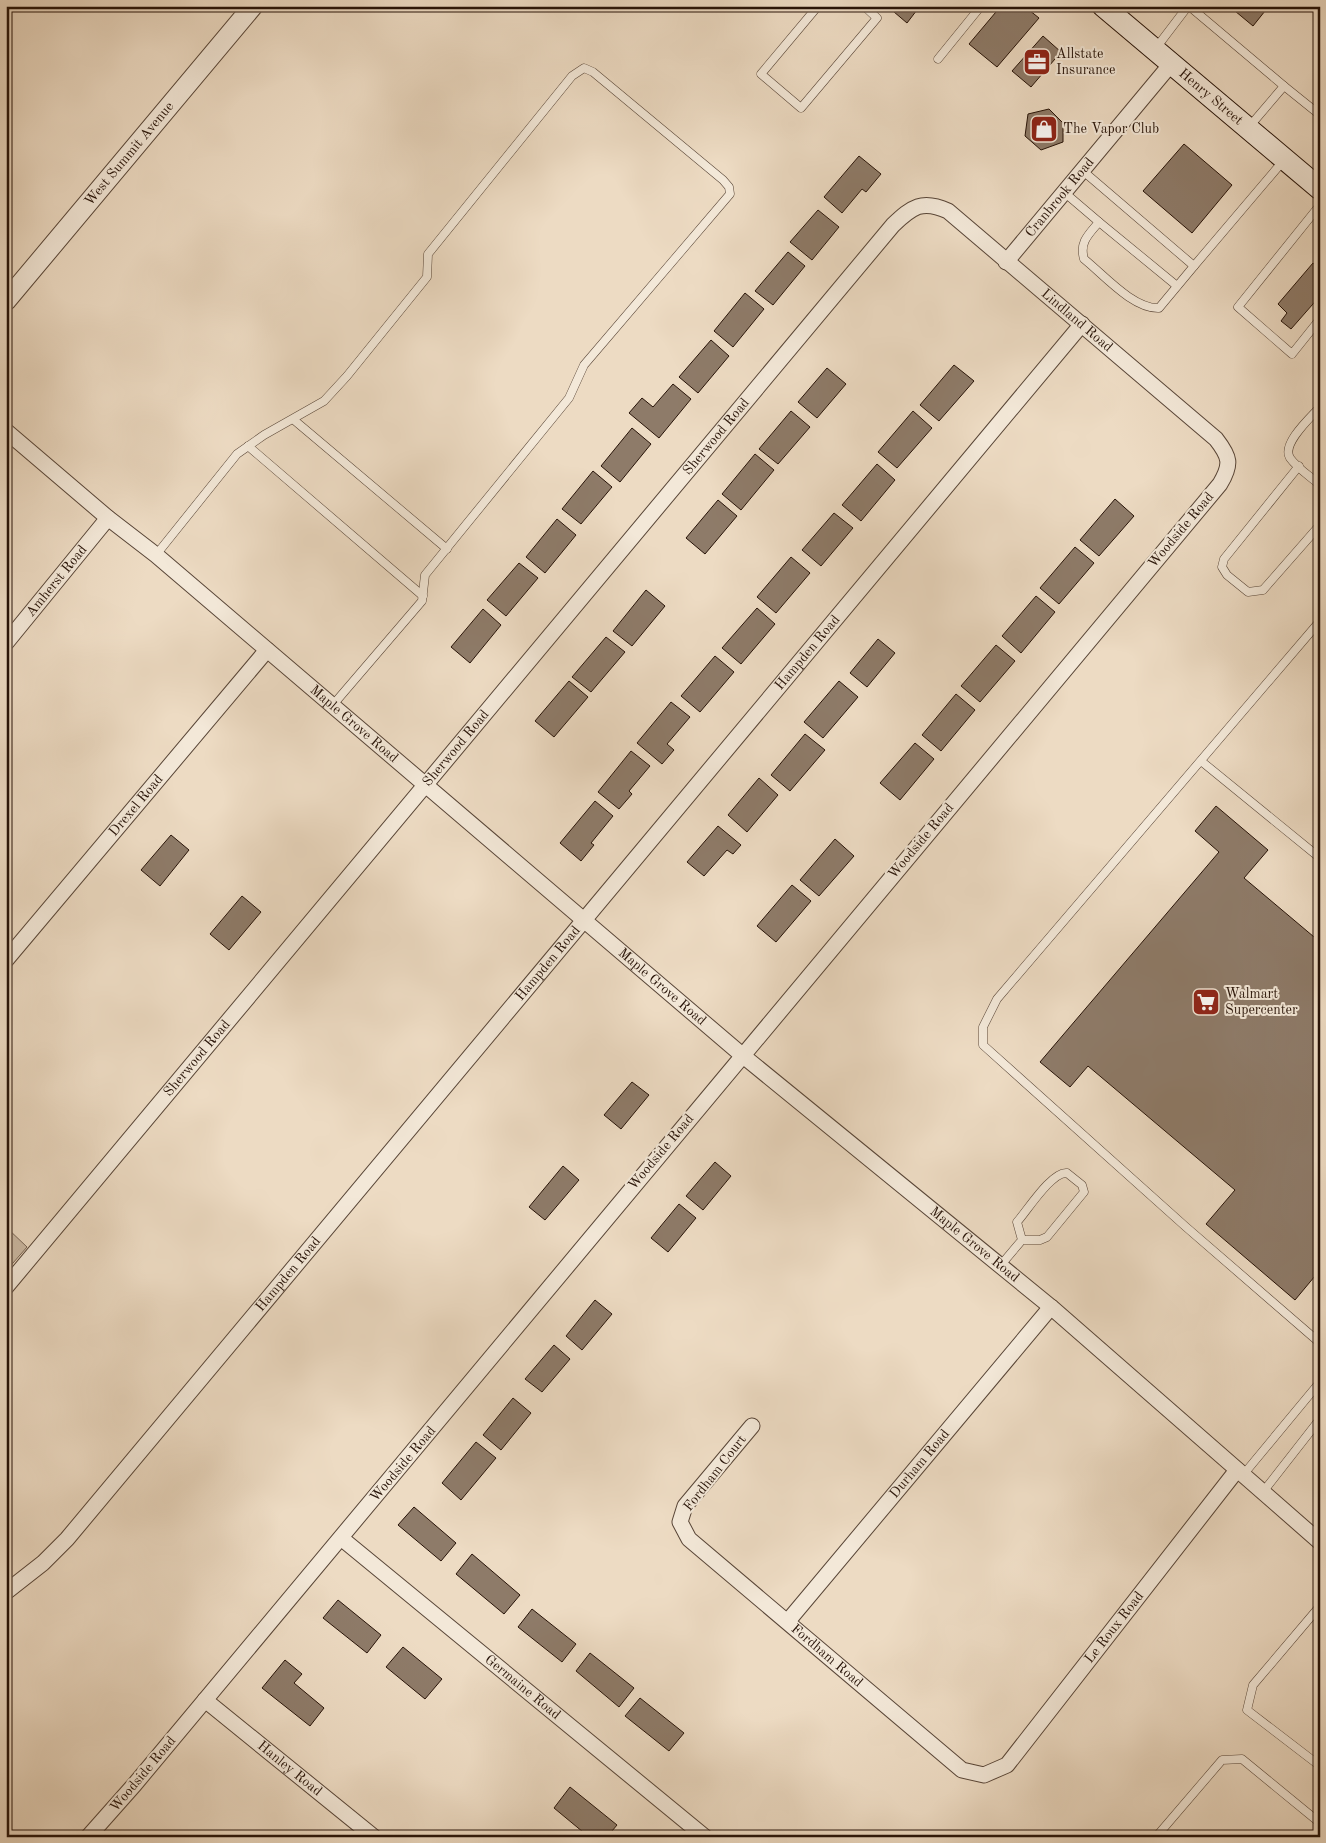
<svg xmlns="http://www.w3.org/2000/svg" width="1326" height="1843" font-family="'Old Standard TT',serif">
<rect width="100%" height="100%" fill="#eddbc3"/>
<filter id="stains"><feTurbulence type="fractalNoise" baseFrequency=".004" numOctaves="4"/><feColorMatrix values="0 0 0 0 .2 0 0 0 0 .09 0 0 0 0 .02 0 0 0 .5 -.17"/></filter>
<radialGradient id="worn" r=".72"><stop offset=".6" stop-color="#630" stop-opacity="0"/><stop offset="1" stop-color="#630" stop-opacity=".3"/></radialGradient>
<polygon fill="#cbb9a3" stroke="#796656" points="6,1227 27,1247 6,1271"/>
<g fill="#8e7b69" stroke="#271308">
<polygon points="887,6 920,6 907,23"/>
<polygon points="1001,6 1024,6 1039,18 997,67 969,44"/>
<polygon points="1229,6 1269,6 1253,26"/>
<polygon points="1043,36 1061,52 1031,87 1012,71"/>
<polygon points="1049,109 1063,123 1063,142 1041,150 1025,136 1028,114"/>
<polygon points="1184,144 1232,185 1192,233 1143,191"/>
<polygon points="859,156 881,174 866,192 862,189 842,213 824,197"/>
<polygon points="818,210 839,227 812,260 790,242"/>
<polygon points="788,252 805,266 773,305 755,291"/>
<polygon points="1313,263 1320,269 1320,296 1291,329 1281,321 1287,313 1278,304"/>
<polygon points="745,293 764,309 733,347 714,331"/>
<polygon points="711,340 729,356 698,393 679,377"/>
<polygon points="954,365 974,381 939,421 920,405"/>
<polygon points="827,368 846,384 817,418 798,402"/>
<polygon points="673,384 691,399 659,438 629,413 642,398 653,407"/>
<polygon points="791,411 810,427 778,464 759,449"/>
<polygon points="913,411 932,428 897,468 878,452"/>
<polygon points="632,428 651,444 620,482 601,466"/>
<polygon points="755,454 774,470 741,510 722,494"/>
<polygon points="877,464 895,480 861,521 842,505"/>
<polygon points="593,471 612,487 581,524 562,509"/>
<polygon points="1115,499 1134,516 1099,556 1080,540"/>
<polygon points="718,500 737,516 705,554 686,538"/>
<polygon points="834,513 853,528 821,566 802,550"/>
<polygon points="557,519 576,535 545,573 526,557"/>
<polygon points="1075,547 1094,563 1059,604 1040,588"/>
<polygon points="791,557 810,573 776,613 757,597"/>
<polygon points="519,563 538,578 506,616 487,600"/>
<polygon points="646,590 665,606 632,646 613,631"/>
<polygon points="1036,596 1055,612 1021,653 1002,636"/>
<polygon points="757,608 775,624 741,664 722,648"/>
<polygon points="483,609 501,625 470,663 451,647"/>
<polygon points="606,637 625,652 591,692 572,677"/>
<polygon points="878,639 895,653 867,687 850,673"/>
<polygon points="996,645 1015,661 980,702 961,686"/>
<polygon points="715,656 734,672 700,712 681,696"/>
<polygon points="569,681 588,697 554,737 535,721"/>
<polygon points="839,681 858,697 823,738 804,722"/>
<polygon points="956,694 975,710 941,751 922,735"/>
<polygon points="671,702 690,717 667,744 674,750 662,764 637,743"/>
<polygon points="805,734 825,750 790,791 771,775"/>
<polygon points="915,743 934,759 900,800 880,783"/>
<polygon points="631,751 650,766 629,791 632,794 619,809 598,792"/>
<polygon points="759,778 778,795 747,832 728,815"/>
<polygon points="595,801 613,816 591,843 594,845 581,861 560,843"/>
<polygon points="1216,806 1268,850 1244,878 1320,942 1320,1270 1295,1300 1206,1224 1235,1190 1088,1066 1070,1087 1040,1062 1219,852 1195,831"/>
<polygon points="718,826 741,845 733,854 727,850 704,876 687,862"/>
<polygon points="171,835 189,850 160,886 141,870"/>
<polygon points="835,839 854,856 819,896 800,880"/>
<polygon points="792,885 811,901 776,942 757,926"/>
<polygon points="242,896 261,912 229,950 210,934"/>
<polygon points="632,1082 649,1095 621,1129 604,1115"/>
<polygon points="715,1162 731,1176 703,1210 686,1196"/>
<polygon points="563,1166 579,1180 545,1220 529,1207"/>
<polygon points="679,1204 696,1218 668,1252 651,1238"/>
<polygon points="595,1300 612,1314 582,1350 566,1336"/>
<polygon points="554,1345 570,1359 542,1392 525,1379"/>
<polygon points="513,1398 531,1413 501,1450 483,1435"/>
<polygon points="476,1442 496,1458 461,1500 442,1483"/>
<polygon points="414,1507 456,1543 441,1561 398,1525"/>
<polygon points="472,1554 520,1595 504,1614 456,1574"/>
<polygon points="338,1600 381,1635 367,1653 323,1618"/>
<polygon points="532,1609 576,1644 562,1662 518,1627"/>
<polygon points="403,1647 442,1679 425,1699 386,1667"/>
<polygon points="590,1653 634,1688 619,1707 576,1671"/>
<polygon points="285,1660 302,1674 294,1683 324,1708 310,1726 262,1688"/>
<polygon points="640,1698 684,1733 669,1751 625,1716"/>
<polygon points="570,1787 617,1825 607,1837 589,1837 554,1808"/>
</g>
<g fill="none" stroke-linecap="round" stroke-linejoin="round">
<g stroke="#584537" stroke-width="9">
<g id="service">
<polyline points="818,6 761,74 801,108 877,18 864,6"/>
<polyline points="1189,6 1284,86 1249,127"/>
<polyline points="1156,48 1188,6"/>
<polyline points="938,59 981,6"/>
<polyline points="1284,86 1320,115"/>
<polyline points="1083,171 1194,266 1284,160"/>
<path d="M1065,193L1099,222C1089,234 1079,242 1084,259C1104,275 1133,309 1159,308L1194,266"/>
<polyline points="1320,205 1238,307 1292,354 1320,319"/>
<polyline points="1099,222 1177,286"/>
<path d="M1320,407C1311,417 1281,444 1290,458C1297,468 1311,477 1320,485"/>
<polyline points="294,420 447,549"/>
<polyline points="248,446 423,596"/>
<polyline points="1299,466 1224,559 1222,567 1227,575 1248,592 1263,590 1320,525"/>
<polyline points="156,555 237,454 264,435 324,401 347,376 427,277 428,254 572,76 584,68 593,72 723,180 729,187 730,194 584,365 569,398 425,575 422,601 332,706"/>
<polyline points="1320,621 997,999 983,1027 983,1045 1186,1227 1320,1343"/>
<polyline points="1201,761 1320,858"/>
<path d="M1000,1266L1022,1240H1040L1047,1237L1084,1192L1082,1185L1067,1173C1052,1171 1027,1211 1017,1222L1022,1240"/>
<polyline points="1243,1475 1320,1382"/>
<polyline points="1263,1492 1320,1419"/>
<polyline points="1320,1606 1253,1685 1247,1710 1320,1766"/>
<polyline points="1156,1837 1222,1760 1242,1759 1320,1823"/>
</g>
</g>
<g stroke="#584537" stroke-width="17">
<g id="minor">
<path id="s1" d="M1006,262L1171,64"/>
<path id="s2" d="M6,431L108,518L156,555L742,1055L1051,1307L1320,1542"/>
<path id="s3" d="M6,643L108,518"/>
<path id="s4" d="M6,960L267,650"/>
<path id="s5" d="M6,1287L893,225C912,207 922,199 948,211L1216,439C1230,457 1232,464 1220,484L135,1784L88,1837"/>
<path id="s6" d="M752,1426L685,1506L680,1522L689,1539L962,1770L984,1775L1007,1765L1237,1470"/>
<path id="s7" d="M341,1538L705,1837"/>
<path id="s8" d="M6,1592L43,1563L67,1539L1082,324"/>
<path id="s9" d="M788,1621L1051,1307"/>
<path id="s10" d="M205,1700L374,1837"/>
</g>
</g>
<g stroke="#584537" stroke-width="21">
<g id="tertiary">
<path id="s11" d="M6,301L253,6"/>
</g>
</g>
<g stroke="#271308" stroke-width="23">
<g id="secondary">
<path id="s12" d="M1103,6L1320,189"/>
</g>
</g>
<use href="#service" stroke="#f3e8d8" stroke-width="8"/>
<use href="#minor" stroke="#f3e8d8" stroke-width="15"/>
<use href="#tertiary" stroke="#f3e8d8" stroke-width="19"/>
<use href="#secondary" stroke="#f3e8d8" stroke-width="21"/>
</g>
<defs>
<g id="office-square" transform="scale(1.4375)"><rect x="-9" y="-9" width="18" height="18" rx="4" fill="#8f2418" stroke="#f3e8d8"/><path d="M-6-3h4V-5.5h4V-3h4V5H-6ZM-1-4.5V-3h2v-1.5ZM-6 0V1H6V0Z" fill="#fff"/></g>
<g id="shop-square" transform="scale(1.4375)"><rect x="-9" y="-9" width="18" height="18" rx="4" fill="#8f2418" stroke="#f3e8d8"/><path d="M-5-2.5h2.3a2.7 3.5 0 0 1 5.4 0H5L5.5 6h-11ZM-1.5-2.5h3a1.5 2.3 0 0 0-3 0Z" fill="#fff"/></g>
<g id="supermarket-square" transform="scale(1.4375)"><rect x="-9" y="-9" width="18" height="18" rx="4" fill="#8f2418" stroke="#f3e8d8"/><path d="M-6-5.5h2.5l.6 2H6L4.5 2H-2.5L-4.4-4H-6ZM-1.5 3.2a1.3 1.3 0 1 0 .1 0ZM3 3.2a1.3 1.3 0 1 0 .1 0Z" fill="#fff"/></g>
</defs>
<g fill-rule="evenodd">
<use href="#office-square" x="1037" y="62"/>
<use href="#shop-square" x="1044" y="129"/>
<use href="#supermarket-square" x="1206" y="1002"/>
</g>
<g text-anchor="middle" dominant-baseline="central" stroke-width="4" stroke-linejoin="round" paint-order="stroke">
<g font-size="14" fill="#271308" stroke="#f3e8d8" text-anchor="start">
<text x="1056" y="54">Allstate<tspan x="1056" dy="16">Insurance</tspan></text>
<text x="1063" y="129">The Vapor Club</text>
<text x="1225" y="994">Walmart<tspan x="1225" dy="16">Supercenter</tspan></text>
</g>
<g font-size="14" fill="#271308" stroke="#f3e8d8">
<text stroke="none"><textPath href="#s12" startOffset="141">Henry Street</textPath></text>
<text stroke="none"><textPath href="#s11" startOffset="192">West Summit Avenue</textPath></text>
<text stroke="none"><textPath href="#s1" startOffset="84">Cranbrook Road</textPath></text>
<text stroke="none"><textPath href="#s5" startOffset="1615">Lindland Road</textPath></text>
<text stroke="none"><textPath href="#s5" startOffset="1108">Sherwood Road</textPath></text>
<text transform="translate(1181 530) rotate(-50)">Woodside Road</text>
<text stroke="none"><textPath href="#s3" startOffset="80">Amherst Road</textPath></text>
<text stroke="none"><textPath href="#s8" startOffset="1236">Hampden Road</textPath></text>
<text stroke="none"><textPath href="#s2" startOffset="455">Maple Grove Road</textPath></text>
<text stroke="none"><textPath href="#s5" startOffset="702">Sherwood Road</textPath></text>
<text stroke="none"><textPath href="#s4" startOffset="202">Drexel Road</textPath></text>
<text transform="translate(921 841) rotate(-50)">Woodside Road</text>
<text stroke="none"><textPath href="#s8" startOffset="831">Hampden Road</textPath></text>
<text stroke="none"><textPath href="#s2" startOffset="860">Maple Grove Road</textPath></text>
<text stroke="none"><textPath href="#s5" startOffset="298">Sherwood Road</textPath></text>
<text transform="translate(661 1152) rotate(-50)">Woodside Road</text>
<text stroke="none"><textPath href="#s2" startOffset="1265">Maple Grove Road</textPath></text>
<text stroke="none"><textPath href="#s8" startOffset="426">Hampden Road</textPath></text>
<text transform="translate(403 1464) rotate(-50)">Woodside Road</text>
<text stroke="none"><textPath href="#s9" startOffset="205">Durham Road</textPath></text>
<text transform="translate(715 1473) rotate(-52)">Fordham Court</text>
<text stroke="none"><textPath href="#s6" startOffset="720">Le Roux Road</textPath></text>
<text stroke="none"><textPath href="#s6" startOffset="321">Fordham Road</textPath></text>
<text stroke="none"><textPath href="#s7" startOffset="235">Germaine Road</textPath></text>
<text stroke="none"><textPath href="#s10" startOffset="109">Hanley Road</textPath></text>
<text transform="translate(143 1774) rotate(-50)">Woodside Road</text>
</g>
</g>
<rect width="1326" height="1843" fill="none" stroke="#eddbc3" stroke-width="25"/>
<rect x="8" y="8" width="1311" height="1828" fill="none" stroke="#271308" stroke-width="2.5"/>
<rect x="12" y="12" width="1301" height="1818" fill="none" stroke="#271308"/>
<rect width="100%" height="100%" filter="url(#stains)"/>
<rect width="100%" height="100%" fill="url(#worn)"/>
</svg>
